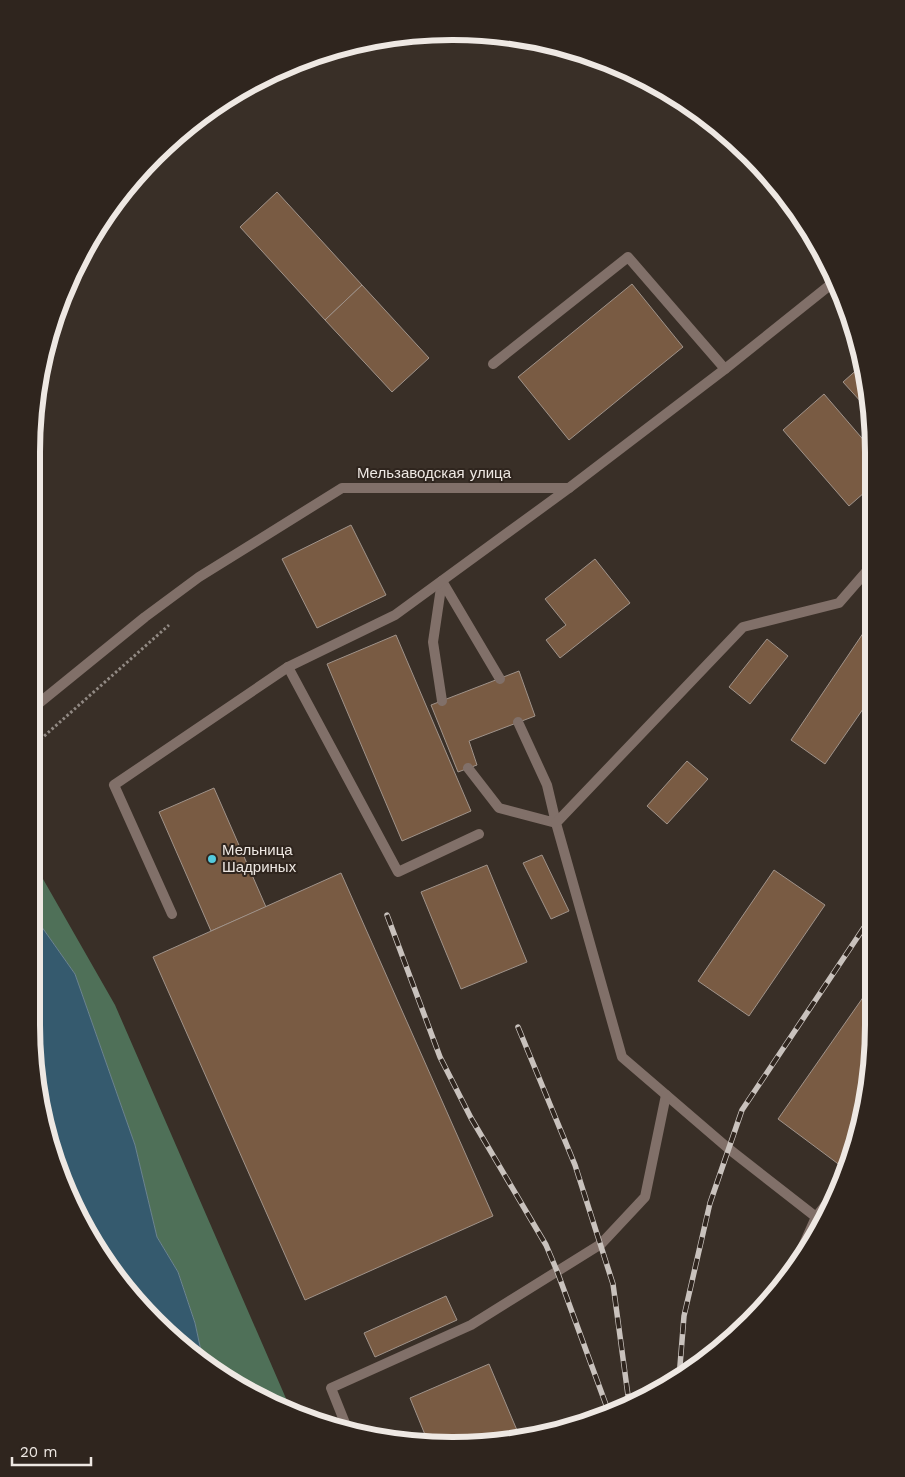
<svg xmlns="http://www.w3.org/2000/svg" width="905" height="1477" font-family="'Work Sans',sans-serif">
<rect width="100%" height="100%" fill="#392f27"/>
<polygon fill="#4f7058" points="32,866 43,879 115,1005 291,1410 218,1375 203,1360 195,1323 178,1272 157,1237 135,1145 75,974 32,913"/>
<polygon fill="#355a6e" stroke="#6c8591" points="32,913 75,974 135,1145 157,1237 178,1272 195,1323 203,1360 118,1281 54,1160 31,1024"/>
<g fill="#795b43" stroke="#a0938a">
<polygon points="277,192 362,285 325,320 240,227"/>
<polygon points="632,284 683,347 569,440 518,377"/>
<polygon points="362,285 429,358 392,392 325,320"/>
<polygon points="861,366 871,413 843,382"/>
<polygon points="824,394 873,451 873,485 849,506 783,430"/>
<polygon points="351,525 386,595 317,628 282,559"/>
<polygon points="595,559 630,603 560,658 546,640 566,625 545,599"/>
<polygon points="872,620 872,696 825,764 791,740"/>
<polygon points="396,635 471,811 402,841 327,664"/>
<polygon points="767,639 788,656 750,704 729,687"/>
<polygon points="519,671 535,716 469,741 477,765 458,772 431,705"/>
<polygon points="687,761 708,779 667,824 647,806"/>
<polygon points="214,788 266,907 211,931 159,812"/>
<polygon points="542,855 569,911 551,919 523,863"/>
<polygon points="487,865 527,962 461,989 421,892"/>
<polygon points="774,870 825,905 749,1016 698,981"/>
<polygon points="341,873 493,1216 305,1300 153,957"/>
<polygon points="871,986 870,1079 845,1169 778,1119"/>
<polygon points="446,1296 457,1320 375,1357 364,1333"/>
<polygon points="489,1364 519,1435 452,1446 428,1442 410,1398"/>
</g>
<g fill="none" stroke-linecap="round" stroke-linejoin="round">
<polyline stroke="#928a84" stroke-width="3" stroke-dasharray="2.5 2.5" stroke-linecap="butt" points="33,746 169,625"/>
<g stroke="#817069" stroke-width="10">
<polyline points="493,364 628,257 725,369"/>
<polyline points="442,581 433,642 442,701"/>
<polyline points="442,581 500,679"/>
<polyline points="288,667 398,872 479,834"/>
<polyline points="468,768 499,808 556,823 547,785 518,722"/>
<polyline points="172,914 114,785 288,667 395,615 569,488"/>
<polyline points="816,1217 729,1149 622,1057 556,823 743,627 839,603 872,565"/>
<polyline points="792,1271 816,1217 842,1185"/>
<polyline points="347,1428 331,1388 471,1325 601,1244 645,1197 666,1095"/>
</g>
<polyline stroke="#817069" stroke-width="10" points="33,708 145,617 199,577 342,488 569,488 725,369 835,281"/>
<g stroke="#c9c2bd" stroke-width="5.5">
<g id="rail">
<polyline points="387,915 440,1057 471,1118 546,1245 557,1271 609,1413"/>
<polyline points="518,1027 575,1165 613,1284 629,1403"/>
<polyline points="679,1378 684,1316 710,1203 742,1110 871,917"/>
</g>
</g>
<use href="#rail" stroke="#2f251e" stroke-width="4" stroke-dasharray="11" stroke-linecap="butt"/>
</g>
<circle fill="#54cadd" stroke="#2f251e" stroke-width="2" cx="212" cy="859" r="5"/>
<g text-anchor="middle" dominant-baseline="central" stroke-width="4" stroke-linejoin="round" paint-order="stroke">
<g font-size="15" fill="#eee8e3" stroke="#2f251e">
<text x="434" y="473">Мельзаводская улица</text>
</g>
<g font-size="15" fill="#eee8e3" stroke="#2f251e" text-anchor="start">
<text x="222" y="850">Мельница<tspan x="222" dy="17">Шадриных</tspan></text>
</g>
</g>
<path d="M0 0H905V1477H0ZM452 40H453A412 412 0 0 1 865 452V1025A412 412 0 0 1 453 1437H452A412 412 0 0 1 40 1025V452A412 412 0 0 1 452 40Z" fill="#2f251e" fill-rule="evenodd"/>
<path fill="none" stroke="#eee8e3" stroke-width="6" d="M452 40H453A412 412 0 0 1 865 452V1025A412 412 0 0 1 453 1437H452A412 412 0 0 1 40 1025V452A412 412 0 0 1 452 40Z"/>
<path d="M12 1457v8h79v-8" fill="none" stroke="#eee8e3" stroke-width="2.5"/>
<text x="20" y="1457" font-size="15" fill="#eee8e3" stroke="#2f251e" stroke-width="4" paint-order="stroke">20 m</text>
</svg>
